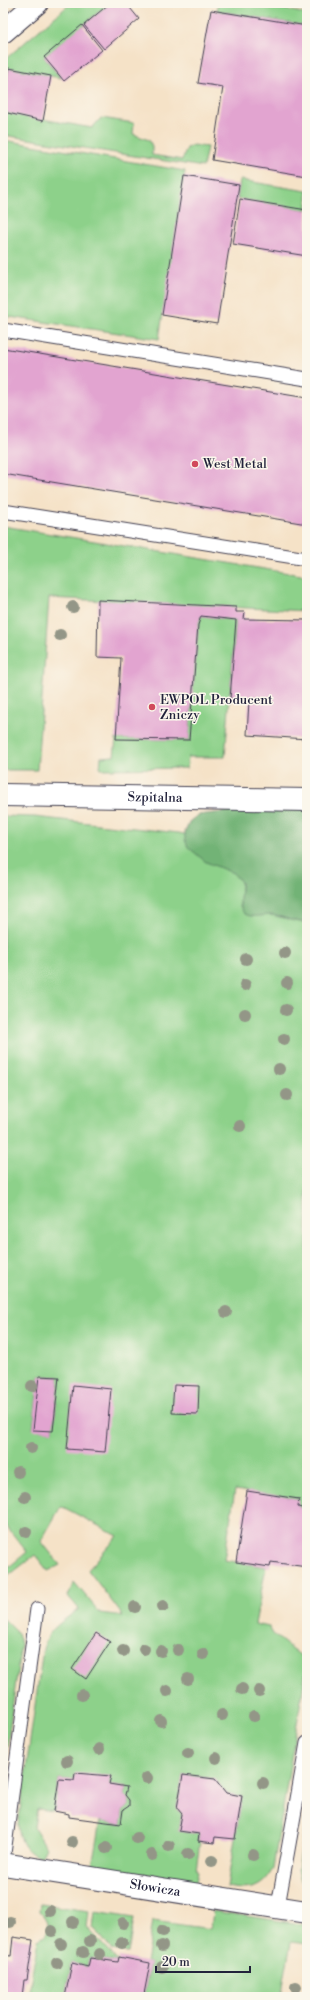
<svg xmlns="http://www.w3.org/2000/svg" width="310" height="2000" font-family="'Libre Bodoni',serif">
<rect width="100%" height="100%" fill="#fbf7ec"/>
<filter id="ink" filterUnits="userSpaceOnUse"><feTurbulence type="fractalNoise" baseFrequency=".025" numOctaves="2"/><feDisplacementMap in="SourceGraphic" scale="8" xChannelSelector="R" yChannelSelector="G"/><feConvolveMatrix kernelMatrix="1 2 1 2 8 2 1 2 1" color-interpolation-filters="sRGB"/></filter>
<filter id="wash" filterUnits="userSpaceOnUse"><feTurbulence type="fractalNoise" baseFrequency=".012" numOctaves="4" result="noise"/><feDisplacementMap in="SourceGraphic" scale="16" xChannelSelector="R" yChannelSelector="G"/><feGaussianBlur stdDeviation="0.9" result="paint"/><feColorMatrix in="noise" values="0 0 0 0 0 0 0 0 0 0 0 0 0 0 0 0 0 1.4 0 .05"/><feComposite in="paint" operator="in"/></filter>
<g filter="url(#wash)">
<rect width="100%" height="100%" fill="#f5e2c7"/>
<g fill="#8dd18a" stroke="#587a62" fill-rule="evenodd">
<polygon points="71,3 110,3 44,57 61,78 9,68 3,106 3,61"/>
<polygon points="218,3 255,3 307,14 307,26 217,11"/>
<polygon points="3,112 92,128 101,118 134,123 133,134 149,140 152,146 152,155 182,160 187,148 193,145 207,147 203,167 3,135"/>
<polygon points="3,140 185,171 159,339 3,316"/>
<polygon points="240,180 307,191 307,210 237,199"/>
<polygon points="3,526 307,576 307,611 49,598 37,770 3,770"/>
<polygon points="201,616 236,620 225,757 188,757 187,768 100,769 101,757 114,756 116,739 189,740 198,625"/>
<path d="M3,816L35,817L179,833L238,846L237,878L241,882L240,906L245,914C254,917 262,914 271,915C284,917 294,923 307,922V1509L298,1507L299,1499L235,1490L224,1560L266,1567L255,1624L269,1627L273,1634L306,1660L307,1664L273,1868C263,1890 248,1891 227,1887L242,1796L226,1793L215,1779L183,1775L177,1808L182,1814L179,1831L199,1834L198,1840L200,1841L196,1870L198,1871L196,1882L92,1866L100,1821L121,1824L123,1810L129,1806V1800L125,1795L127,1787L109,1784L110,1776L75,1774L74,1780L59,1779L54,1811L37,1809L34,1827L46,1847L41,1857C25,1853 20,1841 18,1825L43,1649C48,1628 62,1622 79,1609L68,1596L74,1582L100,1613L123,1616L88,1570L118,1536L61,1506L41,1541L60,1565L48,1571L35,1555L8,1576L4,1571L27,1552L3,1522V1505L5,1502L3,1500ZM39,1376L59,1377L53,1431L33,1429Z"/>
<polygon points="3,1618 18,1633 21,1644 7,1747 3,1747"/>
<polygon points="307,1815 307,1891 300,1878 298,1869"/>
<path d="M41,1904L89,1911L87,1927L118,1962L90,1958L88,1967L72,1963L65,1997H28L38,1940L45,1936C50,1926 47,1919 40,1912Z"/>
<polygon points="213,1911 307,1925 307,1944 291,1942 281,1997 140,1997 140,1994 144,1994 150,1963 146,1963 153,1921 211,1929"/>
<polygon points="95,1912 134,1918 128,1952 112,1950 93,1927"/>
</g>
<path fill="#72b376" stroke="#4a6a58" d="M307,805V922C294,923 283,916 271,915C262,915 246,920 242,910C238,903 242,890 241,882L233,873L206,862L188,847L185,840V832L190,821L198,815L224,812L249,806Z"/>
<g id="blocks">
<g fill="#e2a4d0">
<polygon points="110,3 126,3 139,19 104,49 84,25"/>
<polygon points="211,10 307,26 307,176 212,160 223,87 198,83"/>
<polygon points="82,25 102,50 64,81 44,57"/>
<polygon points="9,68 51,76 43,121 3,112"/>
<polygon points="184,176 239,185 217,324 162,315"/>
<polygon points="240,199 307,210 307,256 233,244"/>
<polygon points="3,348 307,398 307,524 3,474"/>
<polygon points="98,600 236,607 236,612 245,612 244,619 307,620 307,739 247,735 249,700 230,699 236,620 201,616 198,625 189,740 116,739 121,658 97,657"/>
<polygon points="39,1376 59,1377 53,1431 33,1430"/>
<polygon points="73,1385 111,1389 105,1452 67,1449"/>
<polygon points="174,1385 199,1386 198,1414 172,1413"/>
<polygon points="247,1491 299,1499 298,1507 307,1509 307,1567 271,1562 270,1567 236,1562"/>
<polygon points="96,1633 110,1642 86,1679 72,1669"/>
<polygon points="75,1773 111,1776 109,1784 127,1787 125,1795 129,1800 129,1806 123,1810 121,1824 69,1817 69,1814 54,1811 59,1779 74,1780"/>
<polygon points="183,1775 215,1779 226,1793 242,1796 235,1839 215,1837 214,1843 198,1841 199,1834 179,1831 182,1814 177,1808"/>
<polygon points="13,1937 33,1940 27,1980 24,1980 22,1997 3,1997 3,1955 11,1956"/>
<polygon points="119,1957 150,1963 144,1994 140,1994 140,1997 65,1997 72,1963 88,1967 90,1958 118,1962"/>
</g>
</g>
</g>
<g filter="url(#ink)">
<use href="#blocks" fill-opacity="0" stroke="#423f50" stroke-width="1"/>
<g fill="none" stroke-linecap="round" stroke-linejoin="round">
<g stroke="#423f50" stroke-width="15">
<g id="lane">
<polyline points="3,330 307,379"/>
<polyline points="3,511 307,559"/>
<polyline points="3,1861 37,1609"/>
<polyline points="278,1906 307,1743"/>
</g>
</g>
<g stroke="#423f50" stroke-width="24">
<g id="street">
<polyline points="3,32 37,3"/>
<path id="s1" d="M3,795L307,800"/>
<path id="s2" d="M3,1864L307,1912"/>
</g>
</g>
<use href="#lane" stroke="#fff" stroke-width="13"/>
<use href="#street" stroke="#fff" stroke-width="22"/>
</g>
<g fill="#939687">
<circle cx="73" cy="607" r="6"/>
<circle cx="60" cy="635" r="6"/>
<circle cx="285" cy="953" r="6"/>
<circle cx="246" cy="959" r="6"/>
<circle cx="287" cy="983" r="6"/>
<circle cx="245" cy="985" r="6"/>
<circle cx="286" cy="1010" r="6"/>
<circle cx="245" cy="1014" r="6"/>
<circle cx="284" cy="1039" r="6"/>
<circle cx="279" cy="1069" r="6"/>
<circle cx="287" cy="1095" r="6"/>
<circle cx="240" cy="1126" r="6"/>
<circle cx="226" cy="1312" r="6"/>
<circle cx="32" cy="1386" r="6"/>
<circle cx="31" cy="1448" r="6"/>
<circle cx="18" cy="1472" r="6"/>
<circle cx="25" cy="1497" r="6"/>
<circle cx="26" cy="1532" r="6"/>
<circle cx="163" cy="1606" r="6"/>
<circle cx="135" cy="1607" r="6"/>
<circle cx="144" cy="1649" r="6"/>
<circle cx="178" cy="1650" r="6"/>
<circle cx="123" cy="1651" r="6"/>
<circle cx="161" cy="1651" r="6"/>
<circle cx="203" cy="1654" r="6"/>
<circle cx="188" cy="1679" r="6"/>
<circle cx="242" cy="1689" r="6"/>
<circle cx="167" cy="1691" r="6"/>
<circle cx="259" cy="1691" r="6"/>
<circle cx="82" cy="1695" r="6"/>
<circle cx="222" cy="1715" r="6"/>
<circle cx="254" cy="1716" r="6"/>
<circle cx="161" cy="1721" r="6"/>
<circle cx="99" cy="1749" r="6"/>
<circle cx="188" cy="1753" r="6"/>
<circle cx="216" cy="1758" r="6"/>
<circle cx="67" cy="1761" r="6"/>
<circle cx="147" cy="1778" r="6"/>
<circle cx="263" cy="1783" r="6"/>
<circle cx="137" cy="1838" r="6"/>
<circle cx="72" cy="1842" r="6"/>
<circle cx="169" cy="1846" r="6"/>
<circle cx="106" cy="1848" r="6"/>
<circle cx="188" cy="1854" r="6"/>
<circle cx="152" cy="1855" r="6"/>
<circle cx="253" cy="1855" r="6"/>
<circle cx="212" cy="1861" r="6"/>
<circle cx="50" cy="1911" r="6"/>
<circle cx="10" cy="1922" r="6"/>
<circle cx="73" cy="1922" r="6"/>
<circle cx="123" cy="1923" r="6"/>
<circle cx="52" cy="1931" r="6"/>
<circle cx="163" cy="1931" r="6"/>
<circle cx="90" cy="1941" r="6"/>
<circle cx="122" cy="1943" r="6"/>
<circle cx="61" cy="1944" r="6"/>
<circle cx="162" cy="1946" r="6"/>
<circle cx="83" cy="1952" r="6"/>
<circle cx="100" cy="1954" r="6"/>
<circle cx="57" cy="1963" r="6"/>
<circle cx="162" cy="1967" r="6"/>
<circle cx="296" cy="1987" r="6"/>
</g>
</g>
<g fill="#d1495b" stroke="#fbf7ec" stroke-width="1.5">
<circle cx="195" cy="464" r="4"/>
<circle cx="152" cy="707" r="4"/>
</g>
<g text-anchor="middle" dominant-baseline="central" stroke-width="3" stroke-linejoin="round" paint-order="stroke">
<g font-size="13" fill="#22223b" stroke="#fbf7ec" text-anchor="start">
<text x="203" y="464">West Metal</text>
<text x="160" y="700">EWPOL Producent<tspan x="160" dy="15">Zniczy</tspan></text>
</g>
<g font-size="13" fill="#22223b" stroke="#fbf7ec">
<text stroke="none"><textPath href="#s1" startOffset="152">Szpitalna</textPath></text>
<text stroke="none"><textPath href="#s2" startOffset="154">Słowicza</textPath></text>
</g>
</g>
<rect width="310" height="2000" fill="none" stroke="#fbf7ec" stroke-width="16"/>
<path d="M156 1966v6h94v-6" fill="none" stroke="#22223b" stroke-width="2"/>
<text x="162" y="1966" font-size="12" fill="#22223b" stroke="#fbf7ec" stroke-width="3" paint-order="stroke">20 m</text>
</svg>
